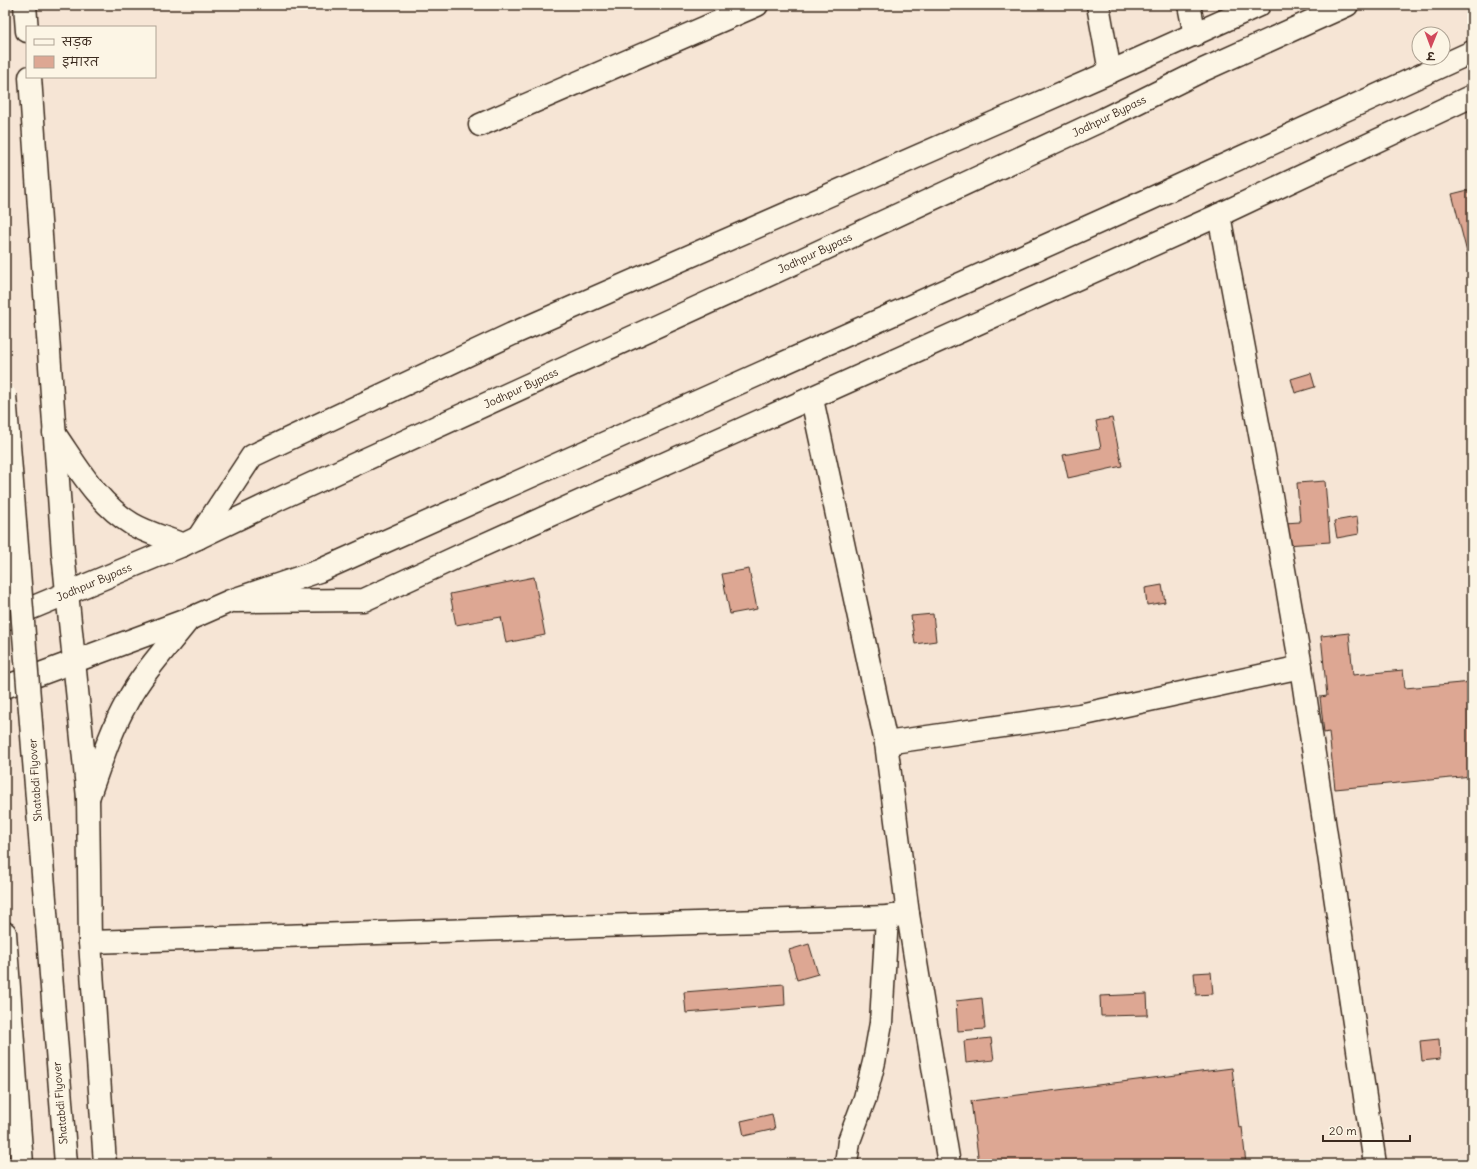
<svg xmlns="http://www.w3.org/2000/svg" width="1477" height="1169" font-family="Delius,'Playpen Sans Deva',sans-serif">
<rect width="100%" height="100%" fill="#f6e5d5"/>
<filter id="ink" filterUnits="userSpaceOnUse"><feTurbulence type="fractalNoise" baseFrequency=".025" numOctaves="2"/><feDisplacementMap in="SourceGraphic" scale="8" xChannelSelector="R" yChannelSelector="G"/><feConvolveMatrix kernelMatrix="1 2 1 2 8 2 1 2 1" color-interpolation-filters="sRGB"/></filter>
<g filter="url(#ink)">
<g fill="#dda793" stroke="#3b2a1e">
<polygon points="1472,189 1472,272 1452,194"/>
<polygon points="1311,373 1315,387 1295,393 1291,379"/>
<polygon points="1112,418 1122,466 1068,478 1063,455 1101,448 1096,421"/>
<polygon points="1325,481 1330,542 1286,545 1284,523 1300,522 1297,483"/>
<polygon points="1357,517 1359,534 1337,538 1334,521"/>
<polygon points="749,569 757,609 730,614 722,574"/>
<polygon points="534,577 545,635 506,643 501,617 456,625 450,594"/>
<polygon points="1162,585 1165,602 1147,605 1145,588"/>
<polygon points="933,614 936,641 915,644 911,616"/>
<polygon points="1349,633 1353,675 1403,670 1405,688 1472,682 1472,776 1335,789 1329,732 1324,733 1320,697 1327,696 1321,636"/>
<polygon points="809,944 818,974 797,980 789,950"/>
<polygon points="1211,972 1213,994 1196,995 1194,973"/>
<polygon points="784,984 785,1005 686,1013 684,992"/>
<polygon points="1147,994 1148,1015 1101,1016 1100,996"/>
<polygon points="982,998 985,1029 958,1031 956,1001"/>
<polygon points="991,1038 994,1060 966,1063 964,1041"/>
<polygon points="1439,1039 1440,1059 1422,1061 1420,1041"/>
<polygon points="1232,1068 1239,1128 1242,1127 1246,1164 979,1164 971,1101"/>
<polygon points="772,1114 775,1129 744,1136 741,1121"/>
</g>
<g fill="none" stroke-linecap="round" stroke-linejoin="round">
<g stroke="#3b2a1e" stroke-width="25">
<g id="minor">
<polyline points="25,5 27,31"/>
<polyline points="1098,5 1110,72"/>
<polyline points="1189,5 1195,35"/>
<polyline points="30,77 63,553 88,798 90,942 105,1164"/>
<polyline points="480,125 757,5"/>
<polyline points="1219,215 1265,461 1301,667 1375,1164"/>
<polyline points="812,399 886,743 908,914 949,1164"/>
<polyline points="198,538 252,456 512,334 1110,72 1259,5"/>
<polyline points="235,601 364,600 470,551 1219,215 1472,96"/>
<polyline points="886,743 1080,715 1301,667"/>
<polyline points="90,942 887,917 908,914"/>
<polyline points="846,1164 849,1141 865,1098 874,1062 881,1023 887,917"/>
</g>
</g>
<g stroke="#3b2a1e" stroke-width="25">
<g id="highway">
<path d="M54,433C77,466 97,503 132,524C147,533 167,538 183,545"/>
<polyline points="5,619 183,545 281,498 788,266 1104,119 1203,70 1347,5"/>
<polyline points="5,687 189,619 230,601 319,571 1148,200 1472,52"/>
<path d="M88,798C100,765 110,732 127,702C143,672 168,646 189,619"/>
<polyline points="5,933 22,1164"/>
</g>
</g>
<use href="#minor" stroke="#fcf5e5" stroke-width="22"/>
<use href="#highway" stroke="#fcf5e5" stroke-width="22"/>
<g stroke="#3b2a1e" stroke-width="25" stroke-linecap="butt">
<polyline id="highway-bridge" points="5,395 66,1164"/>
</g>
<use href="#highway-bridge" stroke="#fcf5e5" stroke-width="22"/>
</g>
</g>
<g text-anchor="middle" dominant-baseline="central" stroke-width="3.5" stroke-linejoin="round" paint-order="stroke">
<g font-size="11" fill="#3b2a1e" stroke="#fcf5e5">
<text transform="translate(1109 116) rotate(-26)">Jodhpur Bypass</text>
<text transform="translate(815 253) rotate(-25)">Jodhpur Bypass</text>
<text transform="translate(521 388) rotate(-25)">Jodhpur Bypass</text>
<text transform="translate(94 582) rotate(-23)">Jodhpur Bypass</text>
<text transform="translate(35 780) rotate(-94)">Shatabdi Flyover</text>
<text transform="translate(60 1103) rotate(-95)">Shatabdi Flyover</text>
</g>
</g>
<rect width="1477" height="1169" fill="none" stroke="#fcf5e5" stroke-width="20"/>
<rect x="10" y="10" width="1457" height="1149" fill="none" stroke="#3b2a1e" stroke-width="1.5" filter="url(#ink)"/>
<rect x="26" y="26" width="130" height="52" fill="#fcf5e5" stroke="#afa495"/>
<rect x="34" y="39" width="20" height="6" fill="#fcf5e5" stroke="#afa495"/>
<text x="62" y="46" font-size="12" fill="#3b2a1e">सड़क</text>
<rect x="34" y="56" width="20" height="12" fill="#dda793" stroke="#afa495"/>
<text x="62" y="66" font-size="12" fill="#3b2a1e">इमारत</text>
<g transform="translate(1431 46) rotate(181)"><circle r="19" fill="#fcf5e5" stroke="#afa495"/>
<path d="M0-3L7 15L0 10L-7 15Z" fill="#d1495b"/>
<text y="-6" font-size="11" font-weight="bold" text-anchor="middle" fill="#3b2a1e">उ</text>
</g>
<path d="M1323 1135v6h87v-6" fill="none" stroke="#3b2a1e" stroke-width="2"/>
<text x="1329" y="1135" font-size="12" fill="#3b2a1e" stroke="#fcf5e5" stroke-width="3" paint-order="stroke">20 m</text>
</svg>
